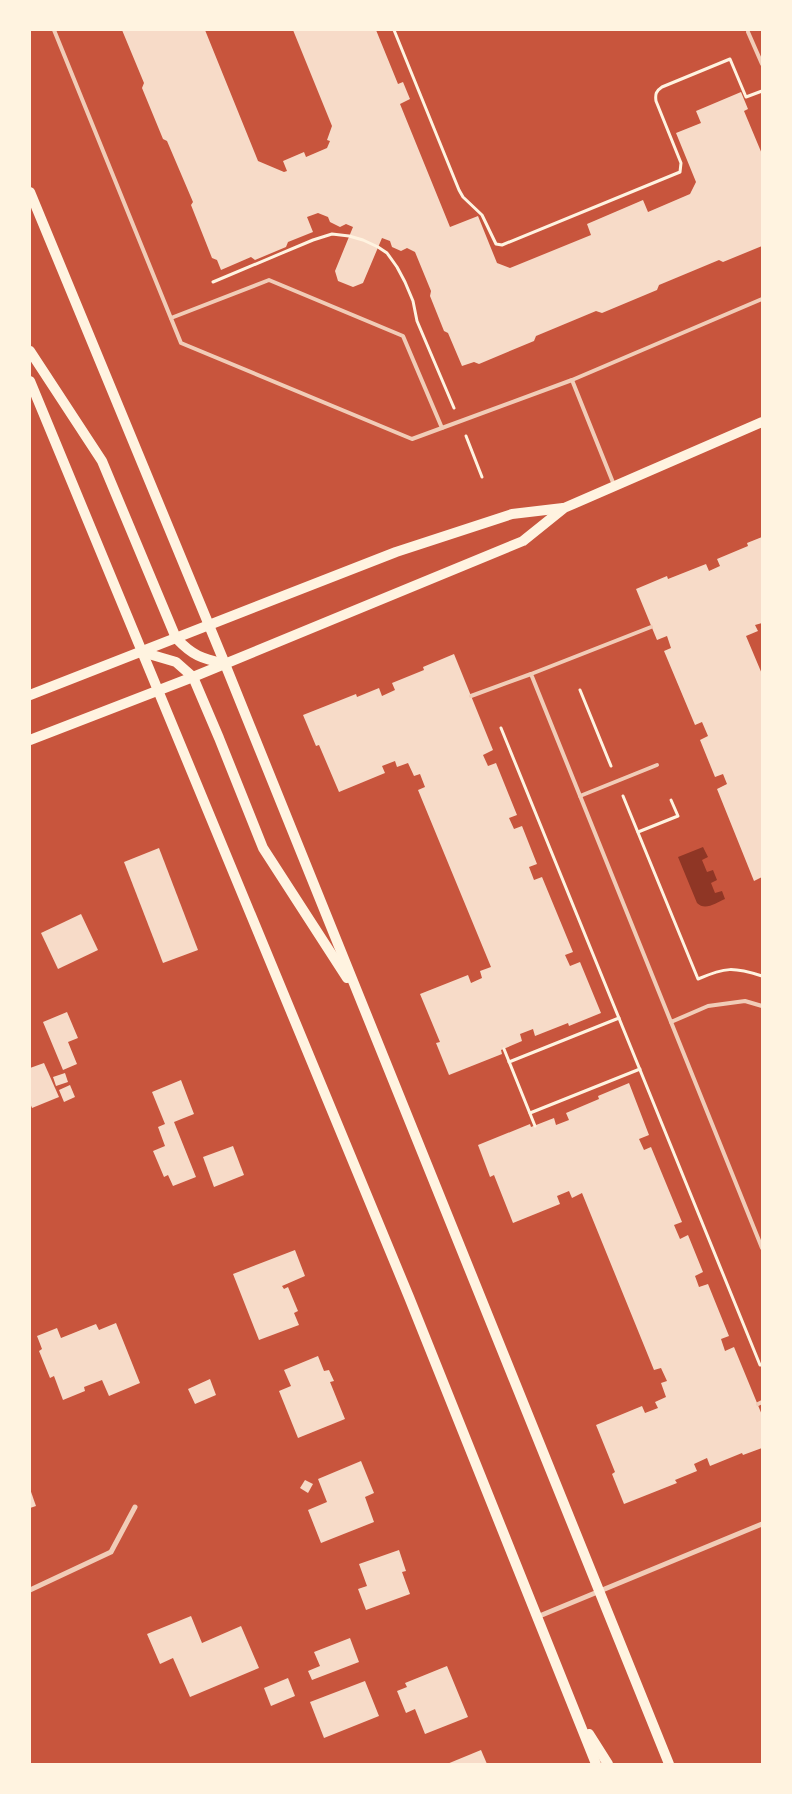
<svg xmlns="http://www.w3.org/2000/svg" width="792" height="1794" font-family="'Noto Sans',sans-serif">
<rect width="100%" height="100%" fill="#c8553d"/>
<path fill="#8f3625" d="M703,847L708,857L702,860L707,872L713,870L717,880L711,883L715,893L722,891L725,899C716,903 705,911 697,903L678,857Z"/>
<g fill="#f7dbc8">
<polygon points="122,30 205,30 258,161 284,172 287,171 283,161 304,152 306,157 327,148 330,141 327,140 332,126 293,30 376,30 398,84 403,82 410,99 400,104 450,227 478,216 497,263 510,268 591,235 587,224 643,200 648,212 690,194 696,182 676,133 701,123 696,111 741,92 748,109 744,111 762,154 762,246 723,262 719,260 659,285 657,290 602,313 596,311 536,336 534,341 479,364 474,362 462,366 448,333 444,331 430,296 431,291 415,252 407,248 401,251 392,247 390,241 382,238 363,283 353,287 338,281 335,271 353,227 346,224 340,227 330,222 328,217 318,213 307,217 313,232 288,242 286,247 255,260 251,257 221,270 217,260 212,258 191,205 193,202 167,141 163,139 142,88 144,83"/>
<polygon points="762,537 762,623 755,625 758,631 746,636 762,674 762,877 754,881 717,789 727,784 723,774 715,777 700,740 708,736 702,722 695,725 664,651 671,648 667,636 657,640 636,589 667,576 668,579 706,564 709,571 720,566 717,559 748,546 747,543"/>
<polygon points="454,654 493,750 483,755 488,766 496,763 517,815 509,818 514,829 522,826 537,864 529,867 534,880 542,877 573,952 565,955 570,966 580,962 601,1013 569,1026 568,1023 535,1036 533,1029 520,1034 522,1041 501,1050 502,1054 449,1075 436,1043 440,1042 420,994 468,975 471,983 482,978 480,971 491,967 418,790 425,787 420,774 414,776 408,763 397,767 395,761 382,766 385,773 339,792 319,745 316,746 303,715 356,694 357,697 379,688 382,696 395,690 392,683 424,670 423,667"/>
<polygon points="159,848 198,950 163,963 124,862"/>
<polygon points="81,914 98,950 58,969 41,933"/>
<polygon points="67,1012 78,1038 68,1042 77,1064 63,1070 43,1022"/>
<polygon points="44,1063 59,1097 32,1108 30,1103 30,1068"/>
<polygon points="65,1073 68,1082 56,1086 53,1077"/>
<polygon points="181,1080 194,1114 174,1122 196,1177 173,1186 168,1175 164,1177 153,1151 165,1146 158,1127 165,1124 152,1092"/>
<polygon points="629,1083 649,1135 639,1139 644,1150 651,1147 682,1222 674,1225 680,1239 688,1235 703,1272 695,1276 699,1287 708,1284 729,1336 721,1339 725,1351 734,1347 762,1415 762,1448 743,1455 742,1453 710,1466 707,1458 694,1464 697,1471 675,1480 677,1483 624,1504 612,1474 615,1472 596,1425 642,1406 645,1413 658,1408 655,1402 666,1397 661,1383 667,1381 661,1368 654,1370 582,1193 572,1198 569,1191 557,1196 560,1204 513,1223 494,1175 490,1177 478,1145 530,1124 531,1127 554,1118 556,1125 569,1120 566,1113 599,1099 598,1096"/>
<polygon points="70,1085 75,1097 64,1102 59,1090"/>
<polygon points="233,1146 244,1175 214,1187 203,1157"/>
<polygon points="295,1250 305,1276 282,1286 284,1289 288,1287 298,1311 294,1313 299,1325 259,1340 233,1274"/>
<polygon points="116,1323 140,1383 109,1396 102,1380 84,1387 85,1391 63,1400 54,1376 50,1378 39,1351 42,1349 37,1336 57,1328 61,1338 96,1324 99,1330"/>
<polygon points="318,1356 324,1371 329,1370 334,1381 330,1382 345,1419 298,1438 279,1391 291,1386 284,1370"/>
<polygon points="210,1379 216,1395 195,1404 188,1389"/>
<polygon points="361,1461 374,1493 365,1497 374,1522 321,1543 308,1510 327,1502 318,1479"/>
<polygon points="305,1480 313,1484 308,1493 300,1488"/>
<polygon points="30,1489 36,1506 30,1508"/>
<polygon points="399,1550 406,1571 402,1572 410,1594 366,1610 358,1589 367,1586 359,1564"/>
<polygon points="191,1616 202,1643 241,1626 259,1668 190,1697 173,1658 160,1664 147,1634"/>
<polygon points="350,1638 359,1662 312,1680 308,1671 320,1666 314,1652"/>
<polygon points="447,1666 468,1717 425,1734 415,1709 406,1713 397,1691 407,1687 405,1683"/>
<polygon points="288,1678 295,1696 271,1706 264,1688"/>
<polygon points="365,1681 379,1716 324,1738 310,1702"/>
<polygon points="481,1750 487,1764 447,1764"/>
</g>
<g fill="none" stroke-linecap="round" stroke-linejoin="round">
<g stroke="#fff3e0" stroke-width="3">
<path d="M394,30L459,190L463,197L482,215L496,244L502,245L680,172L681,163L656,101C655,94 656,91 662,87L730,59L746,97L762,91"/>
<polyline points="213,282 313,240 332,234 349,236 363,240 378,247 387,253 397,267 405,282 413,301 417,321 454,408"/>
<polyline points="466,436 482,477"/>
<polyline points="580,690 611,766"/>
<polyline points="501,728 760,1365 762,1365"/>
<path d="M623,796L698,979C726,967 733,967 762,976"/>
<polyline points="638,832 678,816 671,800"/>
<polyline points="504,1049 535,1126"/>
<polyline points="509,1062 619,1018"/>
<polyline points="530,1113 640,1069"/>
</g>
<g stroke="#f1ccb7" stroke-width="4">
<polyline points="54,30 181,343 412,439 572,380 762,299"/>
<polyline points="748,32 762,64"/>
<polyline points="171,318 269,280 403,336 442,428"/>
<polyline points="572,380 614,485"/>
<polyline points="651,627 531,674 671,1022 708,1006 745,1001 762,1006"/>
<polyline points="471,696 531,674"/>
<polyline points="580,796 657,765"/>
<polyline points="671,1022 762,1248"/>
<polyline points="758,1404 762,1402"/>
</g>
<g stroke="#f1ccb7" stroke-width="5">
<polyline points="30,1590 111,1552 135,1507"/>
<polyline points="537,1617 762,1524"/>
</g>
<g stroke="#fff3e0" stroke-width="10">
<polyline points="30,192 225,664 669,1764"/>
<path d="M30,351L102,461L176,638C193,656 201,658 225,664"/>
<polyline points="30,381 409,1297 596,1764"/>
<polyline points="142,652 176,662 193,677 219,738 263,848 347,978"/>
<polyline points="30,695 396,552 512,514 563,508"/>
<polyline points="30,740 193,677 523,541 564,508 762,422"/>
<polyline points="589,1734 608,1764"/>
</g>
</g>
<rect width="792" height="1794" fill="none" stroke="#fff3e0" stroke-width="62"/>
</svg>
